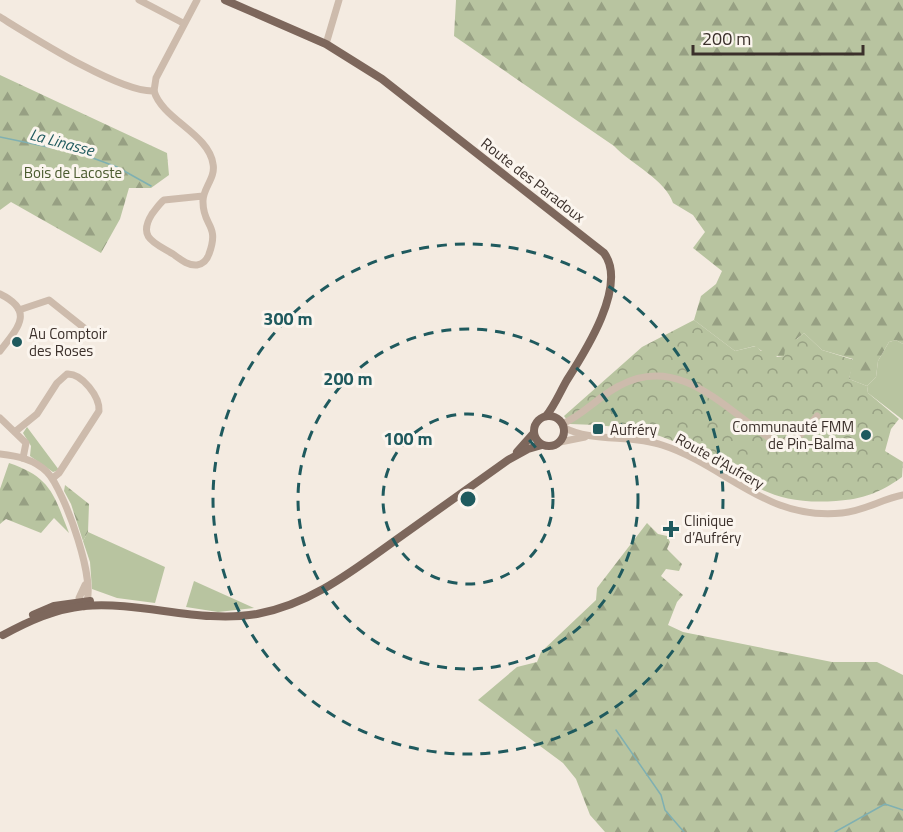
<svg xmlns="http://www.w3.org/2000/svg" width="903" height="832" font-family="'Titillium Web',sans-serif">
<defs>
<pattern id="forest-firs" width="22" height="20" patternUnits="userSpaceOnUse" patternTransform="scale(1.5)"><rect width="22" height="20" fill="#b8c4a0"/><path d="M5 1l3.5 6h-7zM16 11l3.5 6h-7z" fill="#97a083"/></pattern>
<pattern id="park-crowns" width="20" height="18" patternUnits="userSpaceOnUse" patternTransform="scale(1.5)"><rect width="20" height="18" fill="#b8c4a0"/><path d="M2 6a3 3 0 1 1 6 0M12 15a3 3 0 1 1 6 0" fill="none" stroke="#97a083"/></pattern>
</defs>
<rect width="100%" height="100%" fill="#f4ebe1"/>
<g fill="#b8c4a0">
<polygon points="896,340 903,344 903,420 868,393 867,386 876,377 878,361 889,342"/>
<polygon points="27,427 59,470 53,472 30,456 31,446 23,433"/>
<polygon points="88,532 165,567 155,603 117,598 92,589 90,562 83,541"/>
<polygon points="194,581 254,608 218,612 186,607"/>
</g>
<g fill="url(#forest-firs)">
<path d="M456,0H903V344L896,340L889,342L878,361L876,377L867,386L849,379L853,359L822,350L804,333L787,347L784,357C773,356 763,353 755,346L735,351L694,320L701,296L716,284L722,271L693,248L705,232L693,215L673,203C665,179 632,165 614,146L454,36Z"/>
<polygon points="0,75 167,153 169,175 151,188 129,188 120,219 101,253 11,202 0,210"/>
<path d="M9,463C51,477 54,495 69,533L54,518L41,533L6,519L0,524V489Z"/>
<polygon points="65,485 89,504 88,532 83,541 71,504 64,491"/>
<polygon points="647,523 658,534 667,536 670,542 667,549 682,564 679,571 666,569 661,576 683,595 677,602 668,625 683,632 832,662 877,662 903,675 903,832 605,832 590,815 576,779 563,763 478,700 517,667 537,662 541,652 596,600 597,588"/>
</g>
<path fill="url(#park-crowns)" d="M694,320L735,351L756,346L761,351L771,349L777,357H784L786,341L797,339L804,333L822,350L854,360L849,379L867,386L868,393L899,419L891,429L885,451L903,462L902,477C880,493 863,499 836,501C755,507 739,467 673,441C640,427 605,425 570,424L564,416L642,347Z"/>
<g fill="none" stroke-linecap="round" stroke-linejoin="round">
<g stroke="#7fb0b2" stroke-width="1.5">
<polyline points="0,137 82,154 117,167 151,186"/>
<polyline points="616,730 661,795 665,810 684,832"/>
<polyline points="835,832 885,804 903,810"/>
</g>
<g stroke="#cdbbac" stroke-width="7">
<polyline points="139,0 183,23"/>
<path d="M0,17C31,36 120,93 154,91C162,119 209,134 213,164C216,178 202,189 203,202C203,227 220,224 209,254C207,260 204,264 197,265C188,266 180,259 173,254C155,243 137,238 152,214C156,209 159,204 164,200L203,196"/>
<polyline points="326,44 339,0"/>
<polyline points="154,91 156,78 197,0"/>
<path d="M0,294C35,311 18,328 0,351"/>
<polyline points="19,310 49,300 88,331"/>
<polyline points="0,418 26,443 23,458"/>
<path d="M562,424C583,415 599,396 619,386C678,354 722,406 768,437C792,452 802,433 817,416"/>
<path d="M563,427C592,443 630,434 662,445C727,466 766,521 842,513C864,511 882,499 903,495"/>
<path d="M16,431L37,414L57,383L67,374C82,373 100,397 99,411L59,473L53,478"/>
<polyline points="560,442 585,437"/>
<path d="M0,454C17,456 34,459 47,472C64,489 100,589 84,607L79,598L85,585"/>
</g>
<g stroke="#7d675c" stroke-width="8">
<path d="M225,0L326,44L382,79L604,253C628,285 585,352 567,380C560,392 555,405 546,416"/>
<circle cx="549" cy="431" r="15"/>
<polyline points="517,452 533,434"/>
<polyline points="33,615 54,606 90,601"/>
<path d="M3,635C29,621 55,609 84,606C142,601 200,624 257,614C312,604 355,569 400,537C436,511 472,486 508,460L528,449L542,445"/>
</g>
</g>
<g fill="none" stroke="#1f5a5e" stroke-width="3" stroke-dasharray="10 8">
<circle cx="468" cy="499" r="85"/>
<circle cx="468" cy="499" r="170"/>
<circle cx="468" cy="499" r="255"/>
</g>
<g fill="#1f5a5e" stroke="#fbf5ee" stroke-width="2">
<circle cx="17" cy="342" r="6"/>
<rect x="592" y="423" width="12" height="12" rx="3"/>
<circle cx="866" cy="435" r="6"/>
<path d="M668 520h6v6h6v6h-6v6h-6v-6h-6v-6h6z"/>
</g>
<g text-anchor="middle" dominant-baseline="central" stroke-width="6" stroke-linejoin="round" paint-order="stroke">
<g font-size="15" fill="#4a5a2e" stroke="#fbf5ee">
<text x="73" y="172">Bois de Lacoste</text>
</g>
<g font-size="15" fill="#3b302b" stroke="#fbf5ee">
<text transform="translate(533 180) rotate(38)">Route des Paradoux</text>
<text transform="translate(720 461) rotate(29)">Route d'Aufrery</text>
</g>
<g font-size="15" fill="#3b302b" stroke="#fbf5ee" text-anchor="start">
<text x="29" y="333">Au Comptoir<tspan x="29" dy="17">des Roses</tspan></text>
<text x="854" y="426" text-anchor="end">Communauté FMM<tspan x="854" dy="17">de Pin-Balma</tspan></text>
<text x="610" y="429">Aufréry</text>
<text x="684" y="520">Clinique<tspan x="684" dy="17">d’Aufréry</tspan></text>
</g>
<g font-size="16" font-style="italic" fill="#1f5a5e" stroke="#fbf5ee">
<text transform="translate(62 142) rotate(15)">La Linasse</text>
</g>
</g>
<circle cx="468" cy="499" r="9" fill="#1f5a5e" stroke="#fbf5ee" stroke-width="3"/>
<g font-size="18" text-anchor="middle" font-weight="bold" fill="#1f5a5e" stroke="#fbf5ee" stroke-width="6" stroke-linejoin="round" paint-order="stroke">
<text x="288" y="325">300 m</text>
<text x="348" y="385">200 m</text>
<text x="408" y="445">100 m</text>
</g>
<path d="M693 45v9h170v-9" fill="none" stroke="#3b302b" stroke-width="3"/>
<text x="702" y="45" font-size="18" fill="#3b302b" stroke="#fbf5ee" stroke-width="4.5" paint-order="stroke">200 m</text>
</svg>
